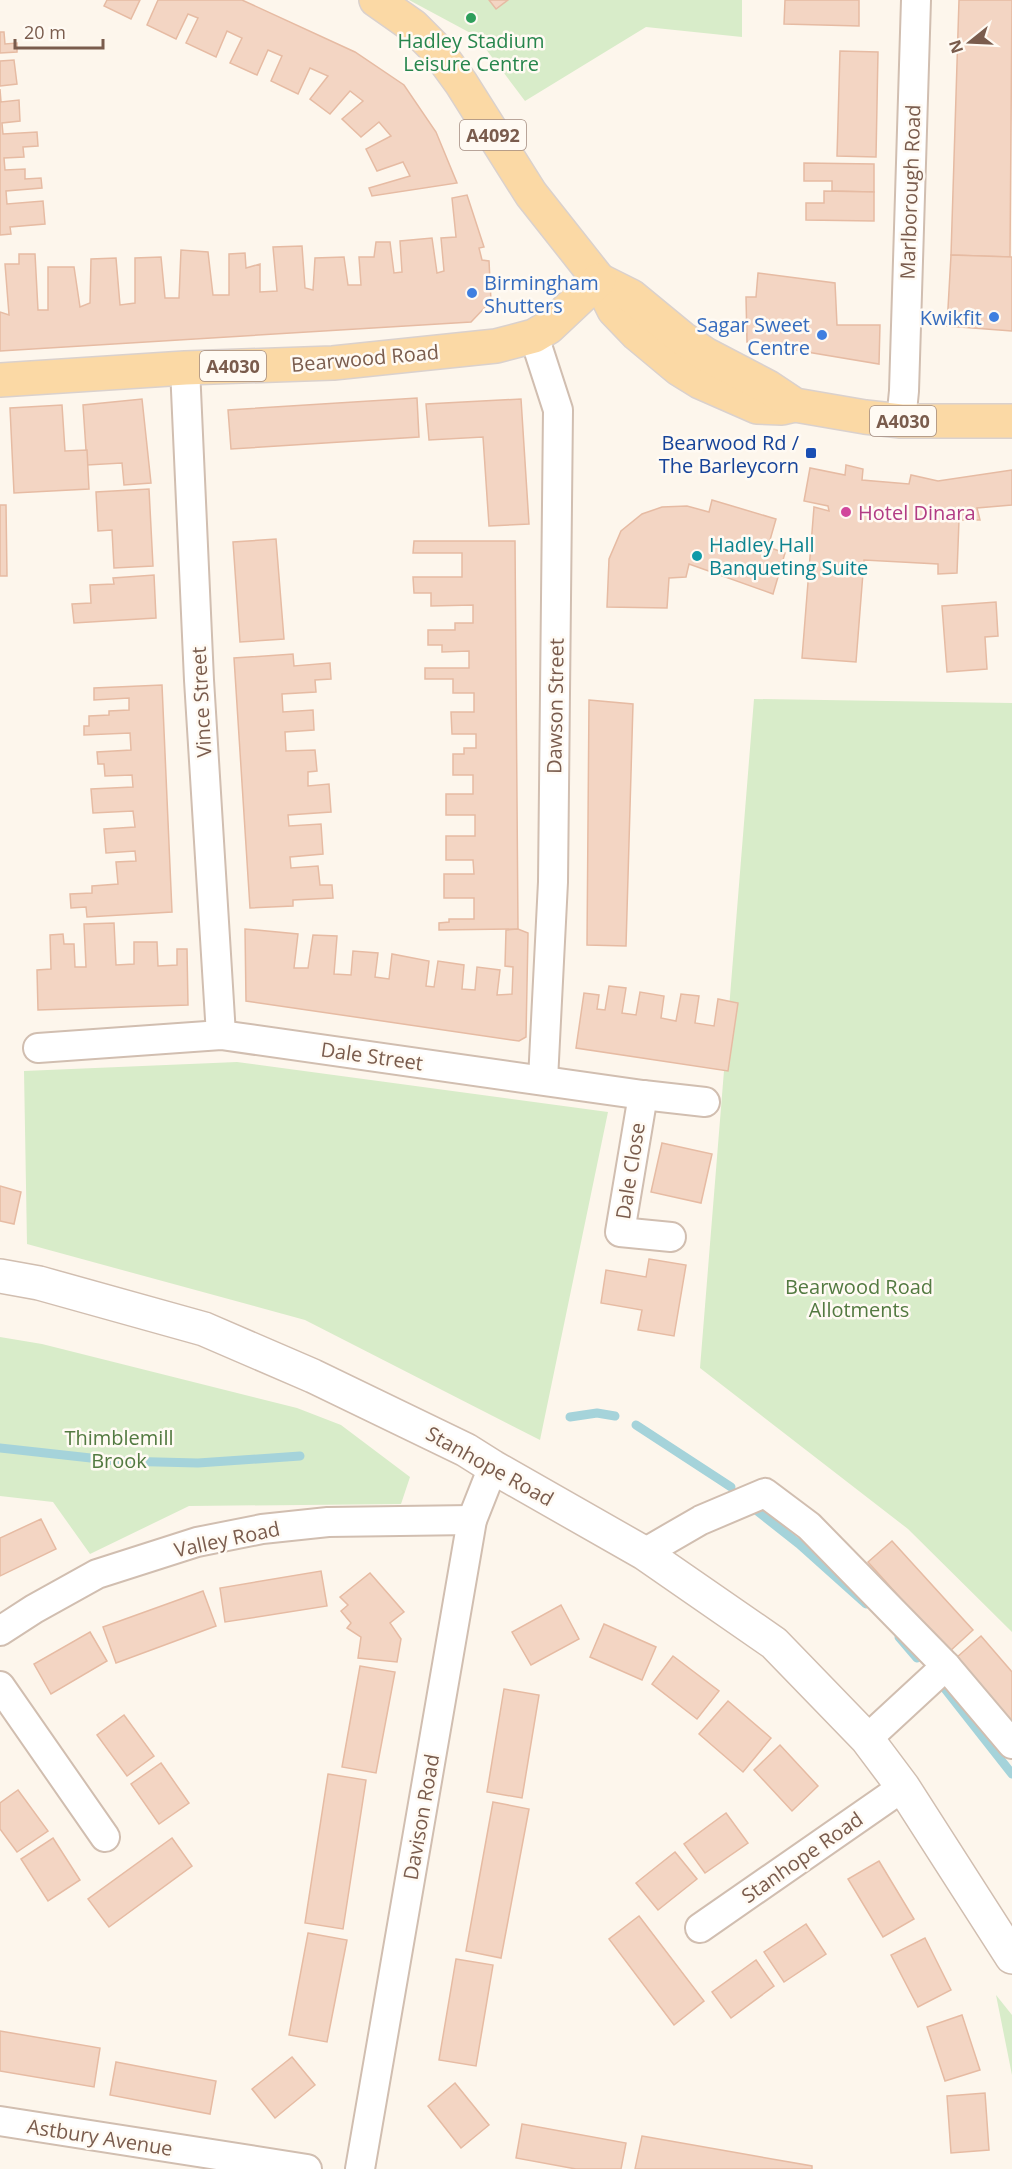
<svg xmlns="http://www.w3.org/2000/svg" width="1012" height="2169" font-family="'Open Sans',sans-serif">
<rect width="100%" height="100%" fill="#fdf6ec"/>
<g fill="#d8ecc9">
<polygon points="409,0 742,0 742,37 646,27 525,101 476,36"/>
<polygon points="754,699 1012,703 1012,1632 908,1529 700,1368"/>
<polygon points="237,1062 608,1112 540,1440 305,1320 27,1244 24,1071"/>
<polygon points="0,1337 42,1344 297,1408 341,1425 410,1477 401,1504 189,1506 90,1554 53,1502 0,1496"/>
<polygon points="996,1995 1012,2015 1012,2075"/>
</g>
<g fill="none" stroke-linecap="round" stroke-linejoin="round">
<g stroke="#a5d3da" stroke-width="9">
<polyline points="570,1417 597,1413 615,1416"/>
<polyline points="636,1425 731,1487"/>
<polyline points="0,1448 118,1461 198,1463 300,1456"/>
<polyline points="756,1510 799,1544 866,1604"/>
<polyline points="899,1637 917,1658"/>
<polyline points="942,1685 1012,1774"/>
</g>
</g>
<g fill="#f3d5c3" stroke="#e6bba3" stroke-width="1.5">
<polygon points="107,0 140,0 131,19 104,6"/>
<polygon points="158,0 242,0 355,52 404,85 436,132 457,183 372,196 369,188 410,176 403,162 377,171 366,149 391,136 379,122 361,137 342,119 363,101 350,91 330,114 310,99 328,76 310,68 298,94 271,81 282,56 268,50 257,75 230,63 242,38 227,31 216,57 186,43 198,18 188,14 176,39 147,25"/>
<polygon points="489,0 508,0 496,9"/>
<polygon points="785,0 859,0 859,26 784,24"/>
<polygon points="959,0 1012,0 1010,257 951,255"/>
<polygon points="0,32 4,32 5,44 17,43 17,52 0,53"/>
<polygon points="840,51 878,52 876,157 837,156"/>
<polygon points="14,60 17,84 0,86 0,61"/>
<polygon points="0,89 1,102 19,100 20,121 2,123 3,134 37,132 38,146 23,147 24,157 4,158 5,170 25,169 25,179 41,178 42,188 6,191 7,204 43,201 45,224 10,227 11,234 0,235"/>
<polygon points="804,163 874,164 874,192 832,191 832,181 804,181"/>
<polygon points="824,191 874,192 874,221 806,220 806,203 824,203"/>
<polygon points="467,195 484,247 479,248 482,260 489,261 491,301 471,322 0,351 0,312 9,315 5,264 19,264 19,254 35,254 38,310 48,310 48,267 74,267 80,307 90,303 91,259 116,258 120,305 135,303 135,258 161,257 165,298 179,298 181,250 208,252 213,295 229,295 229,254 245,253 246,268 260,264 260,292 277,291 273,247 302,246 305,288 313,290 315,258 344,257 348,285 361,285 359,257 374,257 376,242 390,242 394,273 402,272 400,241 432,238 437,273 444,271 441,238 456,237 452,198"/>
<polygon points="951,255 1012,257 1012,331 947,326"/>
<polygon points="758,273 835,283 837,325 880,325 879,364 747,342 746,297 756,297"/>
<polygon points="417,398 419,437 231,449 228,410"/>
<polygon points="142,399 151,483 124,485 122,463 87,465 83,405"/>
<polygon points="521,399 529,524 489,526 483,437 429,440 426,404"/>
<polygon points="62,405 65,451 87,450 89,489 14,493 10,408"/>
<polygon points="846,465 863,469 862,480 909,484 911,475 938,481 1012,470 1012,505 977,508 980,520 959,520 957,573 938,574 938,564 864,560 856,662 802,658 814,507 829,511 828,506 804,501 810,468 845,475"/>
<polygon points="149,489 153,566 114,568 112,530 98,531 96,492"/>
<polygon points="712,500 776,519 768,547 785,553 773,594 689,564 686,577 669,578 667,608 607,607 609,559 621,531 642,514 662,507 687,506 709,512"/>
<polygon points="0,505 6,505 7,576 0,576"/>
<polygon points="276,539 284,639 240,642 233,542"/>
<polygon points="414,541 515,541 518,929 439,930 439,923 449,922 449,919 474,919 474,898 444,898 444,874 474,874 473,860 446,860 446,836 475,836 475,815 446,815 446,794 473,794 473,775 453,775 453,754 464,754 464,748 476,748 476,734 452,734 451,712 474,712 474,693 453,693 453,679 425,679 425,668 469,668 469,651 442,652 442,645 428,645 428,630 455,630 455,623 473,623 473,605 431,606 431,593 414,593 413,577 462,577 462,553 413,553"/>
<polygon points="154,575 156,618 74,623 72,604 91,603 90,585 114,584 113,578"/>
<polygon points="996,602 998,636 985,637 987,669 947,672 942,606"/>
<polygon points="293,654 294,666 330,663 331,679 315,680 316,692 282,694 283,712 313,710 314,730 285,732 286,751 315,750 317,771 308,772 308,786 329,784 331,812 288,815 289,826 321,824 323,854 290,857 291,868 318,866 320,885 332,885 333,898 293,900 293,906 250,908 234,658"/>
<polygon points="162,685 172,912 87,917 86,907 71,908 70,894 92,893 92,886 118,884 116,862 136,861 135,851 106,853 104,829 135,827 133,811 93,813 91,789 133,787 132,775 105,776 104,764 98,764 97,752 131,750 130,733 84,735 84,726 89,726 89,716 109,715 109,711 129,710 129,698 94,700 94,688"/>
<polygon points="589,700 633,704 626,946 587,945"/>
<polygon points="114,923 116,965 134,964 134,942 157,942 158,966 177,965 177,949 187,949 188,1005 38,1010 37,970 51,969 50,935 63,934 64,944 74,944 75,967 86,967 84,924"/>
<polygon points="245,929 298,934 294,968 308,968 313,935 337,936 334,974 351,975 353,951 378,953 375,977 389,979 392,954 429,961 426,986 434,987 438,961 464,965 462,989 475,990 477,967 500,970 497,995 512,994 513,967 505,966 506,930 518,929 528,933 526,1037 519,1041 246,1001"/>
<polygon points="609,986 626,988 622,1013 636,1015 640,992 664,996 661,1018 676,1021 681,994 699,996 695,1023 714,1026 718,999 738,1003 728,1071 576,1048 584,993 599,995 597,1009 605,1010"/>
<polygon points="662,1143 712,1154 701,1203 651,1192"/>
<polygon points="0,1186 21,1192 14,1224 0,1221"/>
<polygon points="649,1259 686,1265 674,1336 638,1330 642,1310 601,1303 606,1270 646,1277"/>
<polygon points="41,1519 56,1549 0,1576 0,1538"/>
<polygon points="892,1541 973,1630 949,1652 868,1562"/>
<polygon points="321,1571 327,1606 225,1622 220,1588"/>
<polygon points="370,1573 404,1612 390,1623 401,1639 397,1662 358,1658 361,1637 347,1628 351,1623 341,1611 348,1605 340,1597"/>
<polygon points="203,1591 216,1626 116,1663 103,1627"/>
<polygon points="561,1605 579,1639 531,1665 512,1632"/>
<polygon points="604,1624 656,1647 642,1680 590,1657"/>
<polygon points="90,1632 107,1661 51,1694 34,1664"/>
<polygon points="981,1636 1012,1672 1012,1722 956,1658"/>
<polygon points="673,1656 719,1691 697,1719 652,1684"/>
<polygon points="360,1666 395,1672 376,1773 342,1767"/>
<polygon points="504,1689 539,1695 522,1798 487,1792"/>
<polygon points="728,1701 771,1738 743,1772 699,1734"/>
<polygon points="124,1715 154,1756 127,1776 97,1735"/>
<polygon points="780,1745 818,1786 792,1811 754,1770"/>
<polygon points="161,1763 189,1803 159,1824 131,1784"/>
<polygon points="328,1774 366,1780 343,1929 305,1923"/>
<polygon points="18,1790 48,1831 17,1852 0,1829 0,1803"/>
<polygon points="493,1802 529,1809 501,1958 466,1951"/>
<polygon points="726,1813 748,1843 705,1873 684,1844"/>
<polygon points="53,1838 80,1880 48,1901 21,1859"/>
<polygon points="172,1838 192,1866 109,1927 88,1899"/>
<polygon points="675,1852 697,1879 658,1910 636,1883"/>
<polygon points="879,1861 914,1919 883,1937 848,1879"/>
<polygon points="639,1916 704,2001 674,2025 609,1939"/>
<polygon points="806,1924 826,1954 784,1982 764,1952"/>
<polygon points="308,1933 347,1940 327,2042 289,2035"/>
<polygon points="925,1938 951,1990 918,2007 891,1955"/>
<polygon points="456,1959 493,1965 476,2066 439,2060"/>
<polygon points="756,1960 774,1986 731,2018 712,1992"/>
<polygon points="962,2015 980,2070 945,2081 927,2027"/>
<polygon points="0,2031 100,2048 94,2087 0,2071"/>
<polygon points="292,2057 315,2085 275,2118 252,2089"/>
<polygon points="116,2062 216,2081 210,2114 110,2095"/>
<polygon points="455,2083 489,2125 461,2148 428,2106"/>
<polygon points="985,2093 989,2150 951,2153 947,2096"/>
<polygon points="522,2124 626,2143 621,2169 576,2169 516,2158"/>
<polygon points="642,2136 812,2166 812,2169 635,2169"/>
</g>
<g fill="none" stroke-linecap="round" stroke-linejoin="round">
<g stroke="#d1beb0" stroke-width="32">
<g id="minor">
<polyline points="534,336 558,410 553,882 543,1080"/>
<polyline points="185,368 199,680 221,1035"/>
<polyline points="901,421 904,391 916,0"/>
<polyline points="38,1048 221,1035 643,1095 705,1102"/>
<polyline points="643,1095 620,1232 671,1237"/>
<polyline points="644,1553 701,1520 765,1493 809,1526 946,1666 1012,1744"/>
<polyline points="0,1631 34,1609 97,1574 197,1542 262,1529 328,1522 472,1520"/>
<polyline points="0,1686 105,1837"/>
<polyline points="867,1739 946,1666"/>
<polyline points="700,1928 903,1787"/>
<polyline points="0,2121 307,2169"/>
<polyline points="360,2169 472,1520 493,1467"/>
</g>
</g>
<g stroke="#d1beb0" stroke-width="36">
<polyline id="tertiary" points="0,1276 39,1283 204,1329 313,1376 466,1450 493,1467 644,1553 774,1643 867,1739 903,1787 1012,1957"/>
</g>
<g stroke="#dad1cd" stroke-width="36">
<g id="primary">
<polyline points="376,0 413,26 437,50 461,83 531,194 599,280 614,310 637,334 679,369 700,382 757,407 782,408 795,405"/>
<polyline points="599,280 631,296 682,338 705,354 768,387 795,405 865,417 901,421 1012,421"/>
<polyline points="0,380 185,368 333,363 496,346 534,336 549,327 599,280"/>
</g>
</g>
<use href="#minor" stroke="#fff" stroke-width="28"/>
<use href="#tertiary" stroke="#fff" stroke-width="33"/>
<use href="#primary" stroke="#fbd9a5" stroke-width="33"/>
</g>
<circle fill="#2e9e5b" stroke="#fffaf3" stroke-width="2" cx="471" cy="18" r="6"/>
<g fill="#3f7fe0" stroke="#fffaf3" stroke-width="2">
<circle cx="472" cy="293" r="6"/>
<circle cx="994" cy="317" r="6"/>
<circle cx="822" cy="335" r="6"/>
</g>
<rect fill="#1a4fb4" stroke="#fffaf3" stroke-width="2" x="805" y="447" width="12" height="12" rx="3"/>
<circle fill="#d1479c" stroke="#fffaf3" stroke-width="2" cx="846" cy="512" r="6"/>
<circle fill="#0f9aa8" stroke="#fffaf3" stroke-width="2" cx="697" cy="556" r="6"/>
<g text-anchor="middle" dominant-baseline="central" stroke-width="5" stroke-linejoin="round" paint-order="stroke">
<g fill="#fffaf3" stroke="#a28b7f" stroke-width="1.5">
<rect x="460" y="120" width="66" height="30" rx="4.5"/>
<rect x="200" y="351" width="66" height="30" rx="4.5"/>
<rect x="870" y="406" width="66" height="30" rx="4.5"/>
</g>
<g font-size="18" font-weight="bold" fill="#7a5c4d">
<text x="493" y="135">A4092</text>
<text x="233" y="366">A4030</text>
<text x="903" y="421">A4030</text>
</g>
<g font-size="20" fill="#27864d" stroke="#fffaf3">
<text x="471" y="40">Hadley Stadium<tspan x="471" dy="23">Leisure Centre</tspan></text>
</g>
<g font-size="20" fill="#7a5c4d" stroke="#fffaf3">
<text transform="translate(910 192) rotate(-88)">Marlborough Road</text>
<text transform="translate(365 358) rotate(-5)">Bearwood Road</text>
<text transform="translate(201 702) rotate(-93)">Vince Street</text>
<text transform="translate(555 706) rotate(-89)">Dawson Street</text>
<text transform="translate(372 1056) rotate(8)">Dale Street</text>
<text transform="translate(630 1171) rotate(-81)">Dale Close</text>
<text transform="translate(490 1466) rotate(29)">Stanhope Road</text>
<text transform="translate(227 1539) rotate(-12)">Valley Road</text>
<text transform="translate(421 1817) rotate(-80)">Davison Road</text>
<text transform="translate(802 1857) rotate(-35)">Stanhope Road</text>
<text transform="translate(100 2137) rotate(9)">Astbury Avenue</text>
</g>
<g font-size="20" fill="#366cbe" stroke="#fffaf3" text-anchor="end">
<text x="484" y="282" text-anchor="start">Birmingham<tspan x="484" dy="23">Shutters</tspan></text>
<text x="982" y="317">Kwikfit</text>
<text x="810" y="324">Sagar Sweet<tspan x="810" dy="23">Centre</tspan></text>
</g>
<g font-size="20" fill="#164399" stroke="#fffaf3" text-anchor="end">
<text x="799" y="442">Bearwood Rd /<tspan x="799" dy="23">The Barleycorn</tspan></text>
</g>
<g font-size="20" fill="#b23c85" stroke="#fffaf3" text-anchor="start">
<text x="858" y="512">Hotel Dinara</text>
</g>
<g font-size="20" fill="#0d838f" stroke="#fffaf3" text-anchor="start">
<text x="709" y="544">Hadley Hall<tspan x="709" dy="23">Banqueting Suite</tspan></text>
</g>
<g font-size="20" fill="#537a41" stroke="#fffaf3">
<text x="859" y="1286">Bearwood Road<tspan x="859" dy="23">Allotments</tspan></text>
<text x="119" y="1437">Thimblemill<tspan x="119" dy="23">Brook</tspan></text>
</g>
</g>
<g transform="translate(970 42) rotate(252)" stroke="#fffaf3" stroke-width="4.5" paint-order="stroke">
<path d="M0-4.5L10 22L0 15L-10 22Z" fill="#7a5c4d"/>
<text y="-9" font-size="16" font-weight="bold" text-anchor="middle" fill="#7a5c4d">N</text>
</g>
<path d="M15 39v9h88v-9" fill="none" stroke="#7a5c4d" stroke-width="3"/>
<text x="24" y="39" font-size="18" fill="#7a5c4d" stroke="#fffaf3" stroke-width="4.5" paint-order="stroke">20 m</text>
</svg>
